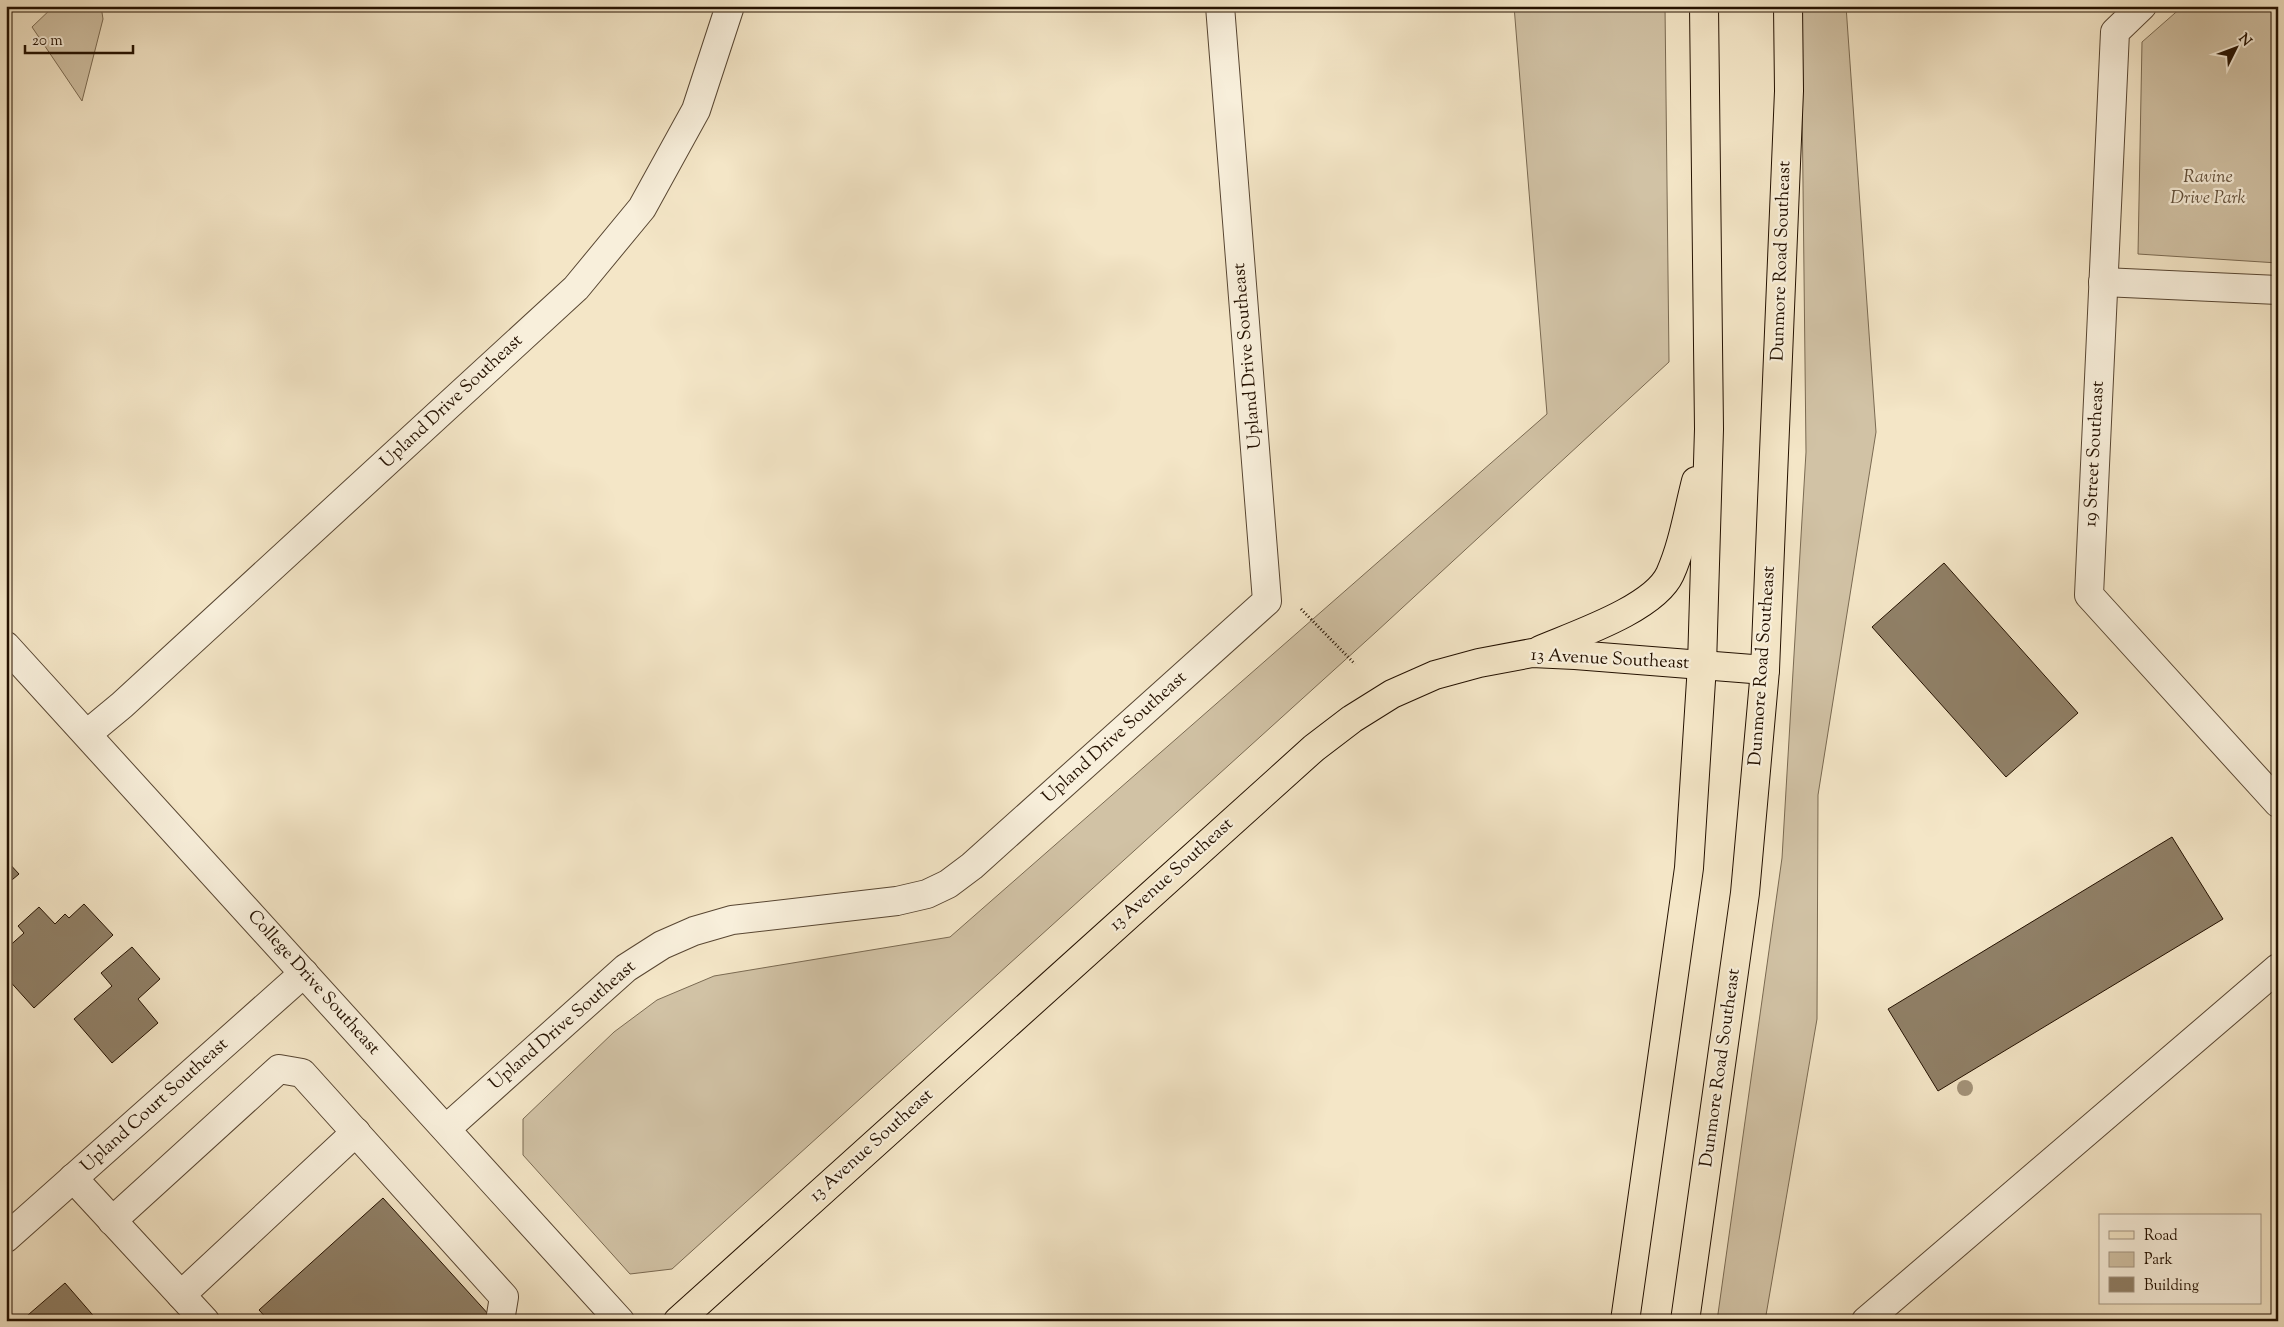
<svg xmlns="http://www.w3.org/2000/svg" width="2284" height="1327" font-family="'Sorts Mill Goudy',serif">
<rect width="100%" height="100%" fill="#f4e6c7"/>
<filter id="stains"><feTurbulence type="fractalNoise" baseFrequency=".004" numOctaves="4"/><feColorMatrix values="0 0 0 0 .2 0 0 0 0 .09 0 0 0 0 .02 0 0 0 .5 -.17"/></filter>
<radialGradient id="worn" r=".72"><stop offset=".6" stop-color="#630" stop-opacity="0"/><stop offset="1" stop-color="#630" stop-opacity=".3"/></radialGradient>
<g fill="#d1c2a5" stroke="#7a6a52">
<polygon points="54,6 101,6 103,19 82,101 32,27"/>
<polygon points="1514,6 1665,6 1669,362 1376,632 672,1269 630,1274 523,1155 523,1119 614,1032 657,1000 714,976 950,937 1547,414"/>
<polygon points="1801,6 1846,6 1876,432 1818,795 1817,1019 1765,1321 1717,1321 1782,858 1806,452"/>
<polygon points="2183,6 2278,6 2278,263 2138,254 2142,42"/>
</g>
<g fill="#908067" stroke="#241100">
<polygon points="1944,563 2078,713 2006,777 1872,627"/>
<polygon points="2172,837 2223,919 1938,1091 1888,1009"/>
<polygon points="6,860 19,874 6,885"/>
<polygon points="84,904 113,935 34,1008 6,977 6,949 24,933 18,926 39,907 55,924 65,914 69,918"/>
<polygon points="132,947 160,979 138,999 158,1023 112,1063 74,1019 112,986 101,973"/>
<polygon points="383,1198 490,1316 485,1321 269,1321 259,1310"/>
<polygon points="65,1283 98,1321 21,1321"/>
</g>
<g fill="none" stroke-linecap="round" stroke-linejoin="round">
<g stroke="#584632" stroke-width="30">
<g id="minor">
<polyline points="2142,6 2115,32 2089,595 2278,803"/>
<polyline points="2103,282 2278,290"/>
<polyline points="6,646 620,1321"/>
<polyline points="87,734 122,705 576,288 642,208 696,110 730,6"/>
<polyline points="446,1129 626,968 662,945 694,931 732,920 897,901 927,894 948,884 972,866 1267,601 1220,6"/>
<polyline points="73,1178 205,1321"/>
<polyline points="112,1221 279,1069 302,1073 504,1297 500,1321"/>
<polyline points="6,1238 304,973"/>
<polyline points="181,1295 356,1132"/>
<polyline points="1866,1321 2278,968"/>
</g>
</g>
<g stroke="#241100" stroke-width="30">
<g id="major">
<path d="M1540,650C1575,635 1654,609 1670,574C1683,545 1688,512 1696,481"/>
<polyline points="678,1321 1314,748 1352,719 1392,694 1435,675 1479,663 1532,653 1575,655 1765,670"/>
<polyline points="1625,1321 1689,868 1702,665 1709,429 1704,6"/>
<polyline points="1685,1321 1745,893 1765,670 1789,91 1788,6"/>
</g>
</g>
<polyline stroke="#241100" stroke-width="3" stroke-dasharray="1 2.5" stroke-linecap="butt" points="1301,609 1355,664"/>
<use href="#minor" stroke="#f8efdb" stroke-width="28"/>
<use href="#major" stroke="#f4e6c7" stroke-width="28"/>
</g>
<circle fill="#a39379" cx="1965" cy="1088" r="8"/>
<g text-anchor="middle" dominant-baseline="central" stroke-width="4.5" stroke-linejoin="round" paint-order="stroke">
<g font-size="18" font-style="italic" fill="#614f3a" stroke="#f8efdb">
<text x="2208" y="178">Ravine<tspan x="2208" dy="21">Drive Park</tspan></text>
</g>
<g font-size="18" fill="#241100" stroke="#f8efdb">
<text transform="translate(1782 261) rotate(-88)">Dunmore Road Southeast</text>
<text transform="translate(1248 356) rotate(-95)">Upland Drive Southeast</text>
<text transform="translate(452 402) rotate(-43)">Upland Drive Southeast</text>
<text transform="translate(2095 454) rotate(-87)">19 Street Southeast</text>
<text transform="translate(1610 660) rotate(3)">13 Avenue Southeast</text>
<text transform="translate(1763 666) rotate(-86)">Dunmore Road Southeast</text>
<text transform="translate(1115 738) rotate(-42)">Upland Drive Southeast</text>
<text transform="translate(1172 875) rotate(-42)">13 Avenue Southeast</text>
<text transform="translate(313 983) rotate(48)">College Drive Southeast</text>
<text transform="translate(563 1026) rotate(-41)">Upland Drive Southeast</text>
<text transform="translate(1721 1068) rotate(-82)">Dunmore Road Southeast</text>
<text transform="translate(155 1106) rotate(-42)">Upland Court Southeast</text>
<text transform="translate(872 1146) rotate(-42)">13 Avenue Southeast</text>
</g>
</g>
<rect width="2284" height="1327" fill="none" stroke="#f4e6c7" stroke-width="25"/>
<rect x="8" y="8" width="2269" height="1312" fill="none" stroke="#241100" stroke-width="2.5"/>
<rect x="12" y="12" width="2259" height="1302" fill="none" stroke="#241100"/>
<rect x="2099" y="1214" width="162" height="90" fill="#f8efdb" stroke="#a39683"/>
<rect x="2109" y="1231" width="25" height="8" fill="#f4e6c7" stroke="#a39683"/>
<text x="2144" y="1240" font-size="15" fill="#241100">Road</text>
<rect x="2109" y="1252" width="25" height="15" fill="#d1c2a5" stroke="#a39683"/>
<text x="2144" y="1264" font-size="15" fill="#241100">Park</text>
<rect x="2109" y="1277" width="25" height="15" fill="#908067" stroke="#a39683"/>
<text x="2144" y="1290" font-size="15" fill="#241100">Building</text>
<g transform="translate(2236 48) rotate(48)" stroke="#f8efdb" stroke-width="4" paint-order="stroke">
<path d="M0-4L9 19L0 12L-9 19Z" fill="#241100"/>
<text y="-8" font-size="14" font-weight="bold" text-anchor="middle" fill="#241100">N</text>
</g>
<path d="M25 45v8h108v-8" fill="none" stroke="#241100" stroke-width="2.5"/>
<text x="32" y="45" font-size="15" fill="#241100" stroke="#f8efdb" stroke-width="4" paint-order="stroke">20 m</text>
<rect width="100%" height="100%" filter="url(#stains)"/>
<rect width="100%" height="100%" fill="url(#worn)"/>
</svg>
